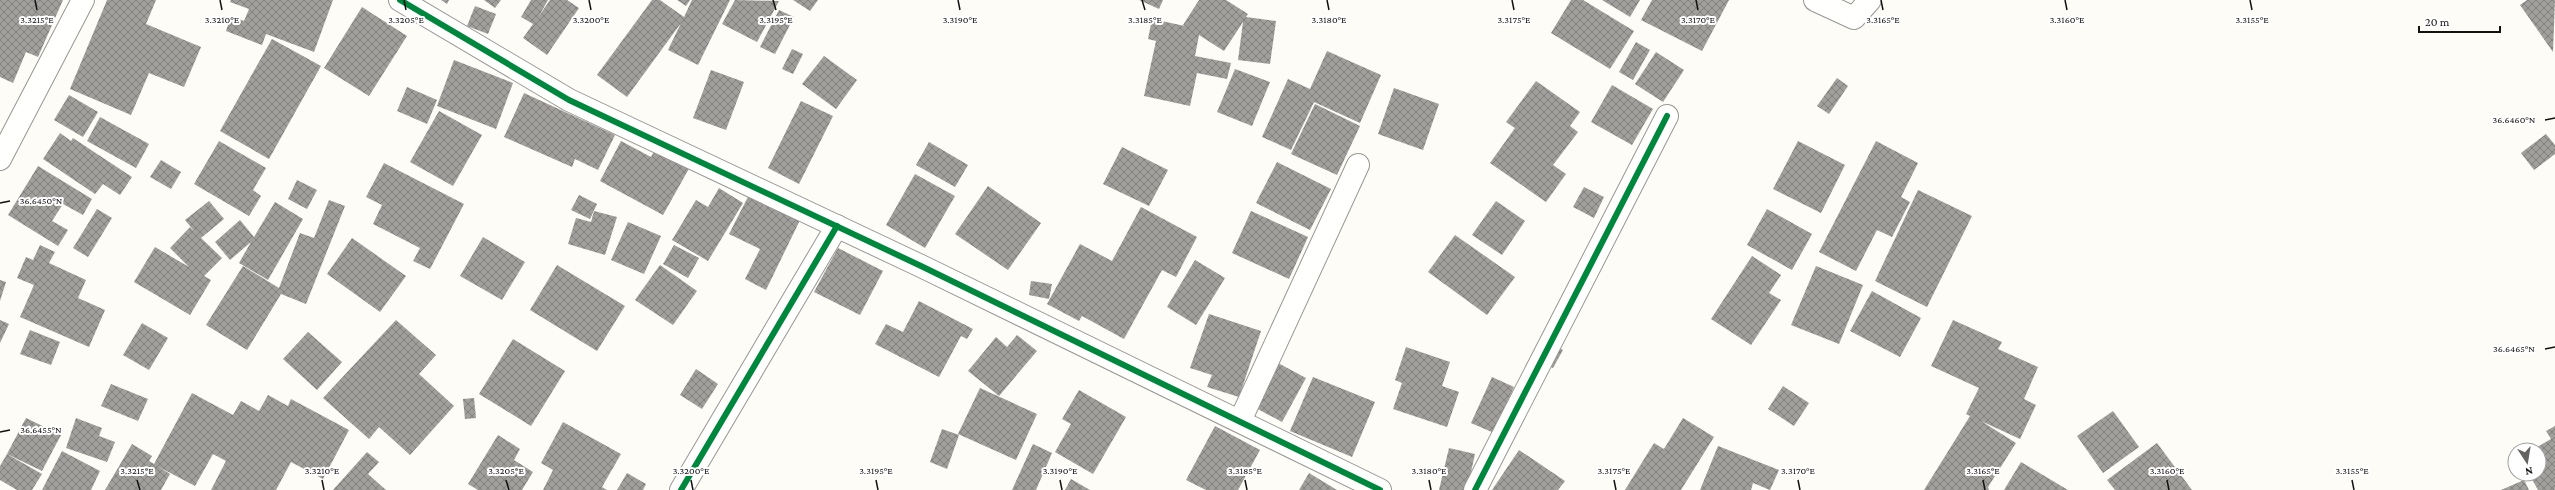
<svg xmlns="http://www.w3.org/2000/svg" width="2555" height="490" font-family="'Crimson Pro',serif">
<defs>
<pattern id="building-cross-hatch" width="8" height="8" patternUnits="userSpaceOnUse"><rect width="8" height="8" fill="#a19f9c"/><path d="M0 0l8 8M0 8l8-8" fill="none" stroke="#82807e"/></pattern>
</defs>
<rect width="100%" height="100%" fill="#fdfcf7"/>
<g fill="url(#building-cross-hatch)">
<polygon points="0,0 63,0 38,57 26,52 13,83 0,77"/>
<polygon points="107,0 156,0 146,24 201,47 184,87 149,73 131,115 70,89"/>
<polygon points="231,0 333,0 314,52 266,34 262,45 226,31 231,16 244,21 249,9 230,2"/>
<polygon points="441,0 449,0 447,4"/>
<polygon points="484,0 501,0 495,8"/>
<polygon points="531,0 548,0 539,16 550,0 567,0 579,8 547,55 523,38 533,24 521,17"/>
<polygon points="652,0 660,0 684,17 692,0 730,0 698,65 668,50 681,23 627,97 597,75"/>
<polygon points="677,0 690,0 686,6"/>
<polygon points="735,0 779,1 757,42 722,24"/>
<polygon points="793,0 818,0 810,11"/>
<polygon points="1139,0 1163,0 1159,9"/>
<polygon points="1199,0 1226,0 1248,14 1246,17 1276,21 1270,64 1238,60 1243,22 1224,51 1199,35 1195,56 1231,63 1227,79 1197,73 1190,106 1144,96 1156,41 1148,39 1152,19 1185,26 1183,25"/>
<polygon points="1571,0 1583,0 1634,31 1610,69 1551,33"/>
<polygon points="1602,0 1640,0 1630,17"/>
<polygon points="1652,0 1729,0 1702,51 1641,20"/>
<polygon points="2527,0 2555,0 2553,52 2520,5"/>
<polygon points="475,6 496,14 488,34 467,26"/>
<polygon points="362,7 407,36 369,96 324,68"/>
<polygon points="779,10 794,17 775,54 760,47"/>
<polygon points="272,39 321,66 269,159 220,131"/>
<polygon points="1636,42 1650,50 1633,80 1619,72"/>
<polygon points="792,49 803,54 793,74 782,69"/>
<polygon points="1327,51 1381,75 1360,123 1314,102 1291,150 1262,137 1288,79 1310,89"/>
<polygon points="1656,52 1684,70 1663,102 1635,84"/>
<polygon points="824,56 857,80 836,109 802,84"/>
<polygon points="454,60 513,83 496,129 437,106"/>
<polygon points="1235,69 1270,82 1252,126 1217,112"/>
<polygon points="711,70 744,82 726,130 693,118"/>
<polygon points="1837,78 1848,86 1829,114 1817,106"/>
<polygon points="1536,81 1580,112 1570,126 1578,132 1553,165 1566,174 1546,202 1490,163 1515,128 1506,122"/>
<polygon points="1612,85 1653,109 1632,145 1591,122"/>
<polygon points="407,87 437,100 427,124 397,111"/>
<polygon points="1394,88 1439,104 1423,150 1378,134"/>
<polygon points="524,93 615,135 598,170 575,159 572,167 504,137"/>
<polygon points="69,95 98,112 83,137 54,120"/>
<polygon points="801,101 833,116 799,184 768,168"/>
<polygon points="1315,104 1360,126 1337,175 1291,154"/>
<polygon points="439,111 482,135 453,186 410,162"/>
<polygon points="100,117 149,144 136,168 87,141"/>
<polygon points="60,133 71,141 73,138 132,177 120,195 103,184 95,194 43,159"/>
<polygon points="2546,134 2555,145 2555,154 2534,170 2521,153"/>
<polygon points="219,141 266,168 253,190 261,196 249,216 194,184"/>
<polygon points="621,141 651,157 656,148 691,165 663,215 600,181"/>
<polygon points="1798,141 1845,165 1821,213 1773,189"/>
<polygon points="1876,141 1918,163 1901,197 1910,202 1892,237 1877,230 1856,271 1819,252"/>
<polygon points="929,142 968,165 955,187 916,165"/>
<polygon points="1122,147 1168,170 1149,206 1103,184"/>
<polygon points="161,160 181,172 171,189 150,177"/>
<polygon points="1277,162 1331,189 1310,230 1256,203"/>
<polygon points="384,163 464,204 430,269 413,261 420,248 373,224 382,205 366,197"/>
<polygon points="38,166 92,199 83,215 63,204 52,221 68,230 58,246 8,215"/>
<polygon points="915,174 955,196 925,248 886,225"/>
<polygon points="297,180 317,190 307,209 288,199"/>
<polygon points="988,186 1041,223 1008,270 955,234"/>
<polygon points="1584,187 1604,197 1594,218 1573,207"/>
<polygon points="719,188 743,203 708,261 672,240 696,200 708,207"/>
<polygon points="752,189 803,214 766,290 745,279 760,249 729,234"/>
<polygon points="1918,190 1972,216 1927,307 1875,281"/>
<polygon points="579,195 597,204 590,219 571,210"/>
<polygon points="329,200 345,206 306,304 281,294 247,350 206,325 243,266 279,288 300,233 314,238"/>
<polygon points="209,201 224,219 201,238 222,258 204,276 211,280 190,315 134,282 155,247 189,267 170,248 190,227 195,232 185,220"/>
<polygon points="1496,201 1525,221 1502,255 1472,235"/>
<polygon points="275,202 303,219 268,280 239,263 251,242 230,260 215,242 240,220 254,237"/>
<polygon points="1141,207 1197,237 1176,277 1162,270 1124,339 1082,316 1079,321 1047,304 1080,244 1112,261"/>
<polygon points="97,209 112,218 88,257 73,248"/>
<polygon points="1767,209 1812,234 1792,270 1747,245"/>
<polygon points="594,211 617,217 605,255 568,244 576,218 591,222"/>
<polygon points="1251,211 1308,237 1289,279 1232,253"/>
<polygon points="628,222 661,236 644,274 611,260"/>
<polygon points="1455,235 1515,277 1487,315 1428,272"/>
<polygon points="483,237 525,262 502,300 460,276"/>
<polygon points="352,238 406,276 380,312 327,274"/>
<polygon points="40,245 55,252 49,263 86,280 78,298 105,310 89,347 20,317 34,285 17,278 26,257 33,260"/>
<polygon points="674,245 699,258 688,278 663,264"/>
<polygon points="838,248 883,271 860,315 814,292"/>
<polygon points="1752,256 1781,275 1769,293 1781,300 1751,345 1711,319"/>
<polygon points="1195,260 1225,278 1196,325 1167,307"/>
<polygon points="557,265 625,306 597,351 530,310"/>
<polygon points="660,265 697,291 673,325 635,300"/>
<polygon points="1816,266 1863,285 1839,344 1791,325"/>
<polygon points="0,280 6,282 0,301"/>
<polygon points="1031,281 1052,284 1049,299 1029,295"/>
<polygon points="1872,291 1921,318 1900,357 1850,331"/>
<polygon points="919,301 973,329 967,339 961,336 939,377 875,344 886,324 903,332"/>
<polygon points="1209,314 1261,331 1239,397 1207,387 1212,375 1190,368"/>
<polygon points="0,320 9,324 0,343"/>
<polygon points="396,320 436,355 419,374 454,406 410,455 379,427 369,439 323,398"/>
<polygon points="1953,320 2002,342 1998,349 2038,367 2024,399 2036,405 2020,439 1981,421 2016,443 1988,487 1989,490 1924,490 1970,416 1966,414 1979,388 1931,366"/>
<polygon points="142,323 168,338 149,370 123,355"/>
<polygon points="30,330 60,342 51,365 20,354"/>
<polygon points="308,332 342,362 317,390 283,359"/>
<polygon points="1017,335 1037,351 999,396 968,371 996,337 1007,347"/>
<polygon points="513,339 565,371 531,426 479,394"/>
<polygon points="1553,345 1563,350 1553,368 1543,363"/>
<polygon points="1406,347 1450,362 1442,386 1459,392 1447,427 1393,409 1402,383 1395,380"/>
<polygon points="1278,363 1306,378 1282,422 1254,407"/>
<polygon points="696,369 718,384 702,409 680,395"/>
<polygon points="1313,377 1375,402 1352,457 1290,431"/>
<polygon points="1492,377 1514,387 1494,433 1471,423"/>
<polygon points="111,384 148,399 138,421 101,406"/>
<polygon points="1783,386 1809,403 1794,426 1768,409"/>
<polygon points="980,388 1037,414 1016,460 958,434"/>
<polygon points="1079,390 1126,417 1093,474 1055,452 1071,424 1062,419"/>
<polygon points="192,393 233,415 241,401 259,411 268,395 288,406 291,399 349,430 323,479 291,462 276,490 211,490 226,461 213,454 195,486 159,467 170,474 161,490 105,490 132,444 152,456 149,461 154,464"/>
<polygon points="474,398 476,418 465,419 463,399"/>
<polygon points="2113,411 2139,447 2103,473 2077,436"/>
<polygon points="26,418 61,435 42,471 7,454"/>
<polygon points="76,418 102,428 99,436 115,442 107,462 66,448"/>
<polygon points="1683,418 1714,437 1681,490 1625,490 1654,443 1664,449"/>
<polygon points="563,422 621,454 602,487 607,490 543,490 553,470 541,463"/>
<polygon points="1215,426 1260,450 1238,490 1206,490 1186,480"/>
<polygon points="2555,426 2555,490 2538,490 2529,474 2539,474 2539,450 2532,450 2551,439 2546,431"/>
<polygon points="942,429 959,435 947,469 930,462"/>
<polygon points="498,435 520,449 514,460 533,472 522,490 478,490 468,484"/>
<polygon points="2157,443 2192,490 2115,490 2107,480"/>
<polygon points="1033,444 1052,453 1036,490 1012,490"/>
<polygon points="1718,446 1779,470 1770,490 1753,483 1751,490 1700,490"/>
<polygon points="1449,448 1475,454 1467,490 1439,490"/>
<polygon points="1519,450 1565,481 1558,490 1492,490"/>
<polygon points="62,451 100,471 91,490 42,490"/>
<polygon points="367,452 379,462 368,474 386,490 333,490"/>
<polygon points="7,454 42,474 32,490 17,490 0,480 0,466"/>
<polygon points="2021,462 2068,490 2004,490"/>
<polygon points="627,473 646,484 643,490 617,490"/>
<polygon points="1309,473 1337,490 1299,490"/>
<polygon points="1071,479 1090,490 1065,490"/>
<polygon points="2524,480 2529,490 2501,490"/>
</g>
<g fill="none" stroke-linecap="round" stroke-linejoin="round">
<g stroke="#979795" stroke-width="24">
<g id="minor">
<polyline points="400,0 569,100 921,266 1380,490"/>
<polyline points="1815,0 1854,18 1870,0"/>
<polyline points="1240,421 1358,165"/>
<polyline points="681,490 837,226"/>
<polyline points="1475,490 1667,116"/>
</g>
</g>
<g stroke="#979795" stroke-width="24">
<polyline id="tertiary" points="0,159 83,0"/>
</g>
<use href="#minor" stroke="#fffffe" stroke-width="22"/>
<use href="#tertiary" stroke="#fffffe" stroke-width="22"/>
<g stroke="#fff" stroke-width="8">
<g id="cycleway">
<polyline points="400,0 569,100 921,266 1380,490"/>
<polyline points="681,490 837,226"/>
<polyline points="1475,490 1667,116"/>
</g>
</g>
<use href="#cycleway" stroke="#00873e" stroke-width="6"/>
</g>
<path fill="none" stroke="#111" stroke-width="1.5" d="M35,0L37,10M220,0L222,10M404,0L406,10M589,0L591,10M773,0L776,10M958,0L960,10M1142,0L1145,10M1327,0L1329,10M1512,0L1514,10M1696,0L1698,10M1881,0L1883,10M2065,0L2067,10M2250,0L2252,10M2545,120L2555,118M0,203L10,201M2545,349L2555,347M0,432L10,430M137,480L140,490M322,480L324,490M506,480L509,490M691,480L693,490M876,480L878,490M1060,480L1062,490M1245,480L1247,490M1429,480L1431,490M1614,480L1616,490M1798,480L1800,490M1983,480L1985,490M2167,480L2169,490M2352,480L2354,490"/>
<g font-size="10" text-anchor="middle" fill="#111" stroke="#fff" stroke-width="4" stroke-linejoin="round" paint-order="stroke">
<text x="37" y="23">3.3215°E</text>
<text x="222" y="23">3.3210°E</text>
<text x="406" y="23">3.3205°E</text>
<text x="591" y="23">3.3200°E</text>
<text x="776" y="23">3.3195°E</text>
<text x="960" y="23">3.3190°E</text>
<text x="1145" y="23">3.3185°E</text>
<text x="1329" y="23">3.3180°E</text>
<text x="1514" y="23">3.3175°E</text>
<text x="1698" y="23">3.3170°E</text>
<text x="1883" y="23">3.3165°E</text>
<text x="2067" y="23">3.3160°E</text>
<text x="2252" y="23">3.3155°E</text>
<text x="2514" y="123">36.6460°N</text>
<text x="41" y="204">36.6450°N</text>
<text x="2514" y="352">36.6465°N</text>
<text x="41" y="433">36.6455°N</text>
<text x="137" y="474">3.3215°E</text>
<text x="322" y="474">3.3210°E</text>
<text x="506" y="474">3.3205°E</text>
<text x="691" y="474">3.3200°E</text>
<text x="876" y="474">3.3195°E</text>
<text x="1060" y="474">3.3190°E</text>
<text x="1245" y="474">3.3185°E</text>
<text x="1429" y="474">3.3180°E</text>
<text x="1614" y="474">3.3175°E</text>
<text x="1798" y="474">3.3170°E</text>
<text x="1983" y="474">3.3165°E</text>
<text x="2167" y="474">3.3160°E</text>
<text x="2352" y="474">3.3155°E</text>
</g>
<g transform="translate(2527 462) rotate(168)"><circle r="19" fill="#ffffff" stroke="#a0a0a0"/>
<path d="M0-3L7 15L0 10L-7 15Z" fill="#646362"/>
<text y="-6" font-size="11" font-weight="bold" text-anchor="middle" fill="#111111">N</text>
</g>
<path d="M2419 26v6h81v-6" fill="none" stroke="#111111" stroke-width="2"/>
<text x="2425" y="26" font-size="12" fill="#111111" stroke="#ffffff" stroke-width="3" paint-order="stroke">20 m</text>
</svg>
